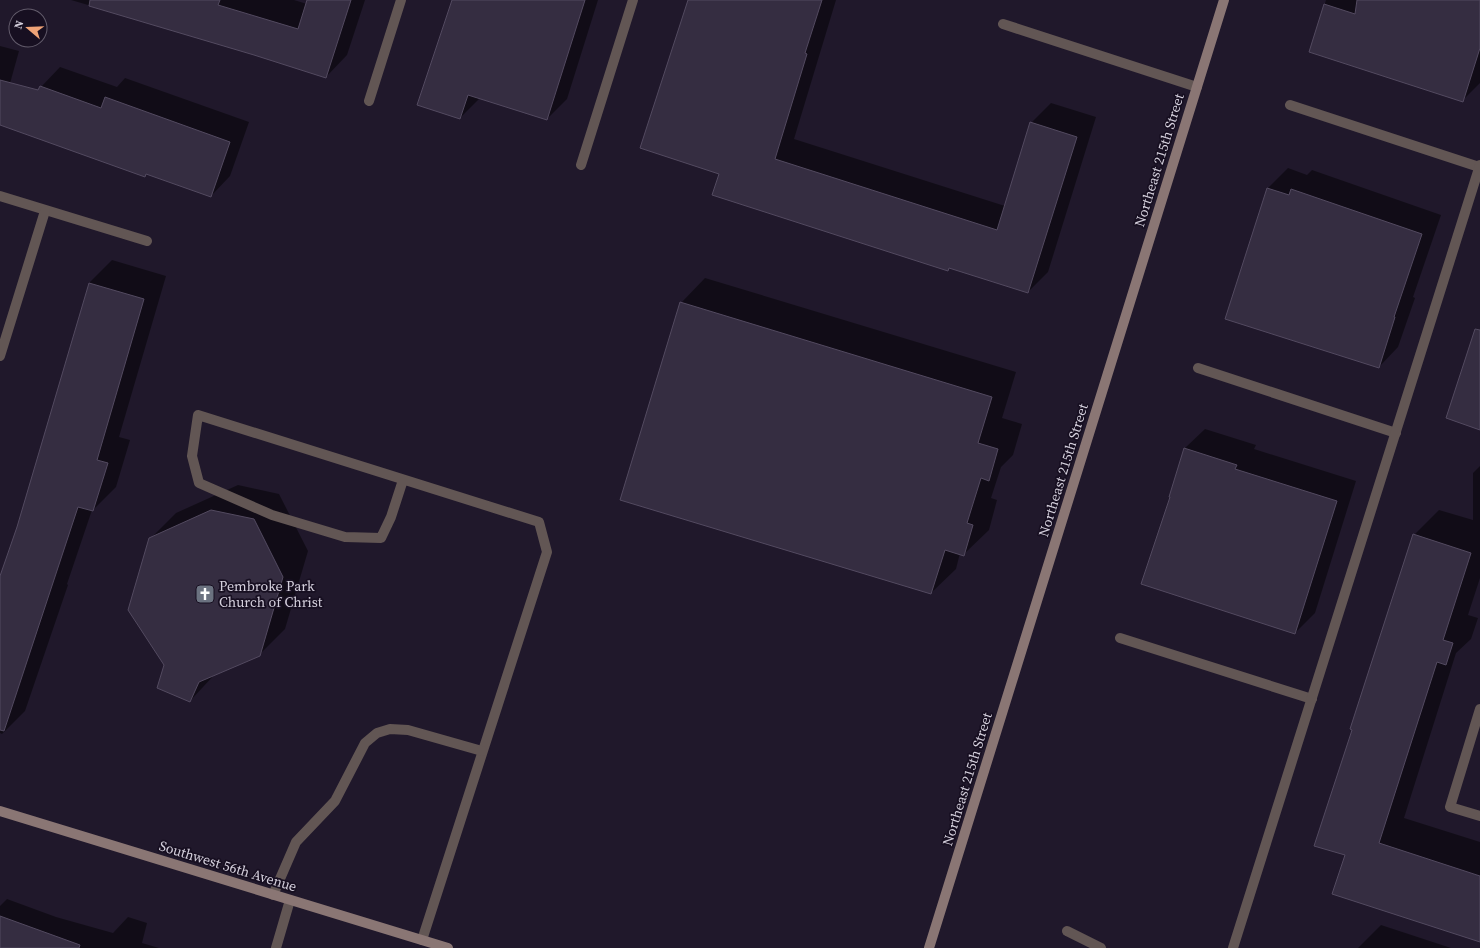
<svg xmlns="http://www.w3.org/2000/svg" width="1480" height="948" font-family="'Source Serif 4',serif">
<rect width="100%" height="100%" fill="#20182b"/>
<g fill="#0007">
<polygon points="71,0 294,0 307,4 308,0 365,0 347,55 326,77 255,54"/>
<polygon points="453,0 598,0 567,99 547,119 480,98 460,118"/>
<polygon points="688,0 836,0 794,139 1005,206 1031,123 1051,103 1096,117 1048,272 1028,292 950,267 948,270 720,173"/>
<polygon points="1326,0 1480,0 1480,83 1462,101 1310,52"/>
<polygon points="0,46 19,51 4,105 0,109"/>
<polygon points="60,67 117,87 125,78 249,122 230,176 211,196 147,174 145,176 41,87"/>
<polygon points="1288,168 1307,175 1312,170 1441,215 1413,297 1415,298 1398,347 1379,367 1227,318 1268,188"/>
<polygon points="112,260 166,276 119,437 130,440 116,487 93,510 92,510 67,584 68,585 25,711 2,734 0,733 0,579 18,528 89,283"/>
<polygon points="705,278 1016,372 1002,418 1022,424 1013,455 1001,467 991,498 997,500 989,530 964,554 960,553 956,569 931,593 681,303"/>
<polygon points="1205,429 1256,445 1254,449 1356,481 1315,613 1295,633 1171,497 1185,448"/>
<polygon points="1480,466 1480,578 1468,615 1478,618 1471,639 1456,653 1404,818 1480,842 1480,941 1347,855 1414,535 1439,510 1473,520 1473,473"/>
<polygon points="238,485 279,494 308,551 285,629 259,655 216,673 190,701 166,665 150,539 176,513"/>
<polygon points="7,899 56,917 113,933 128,917 147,923 142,943 159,948 0,948 0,906"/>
<polygon points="1381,925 1451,948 1358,948"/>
</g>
<g fill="#352d41" stroke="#534a60">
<polygon points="90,0 220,0 218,5 298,29 307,0 351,0 326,78 254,55 89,6"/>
<polygon points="452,0 585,0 547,120 468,95 460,119 417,105"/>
<polygon points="688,0 822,0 805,53 807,54 775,159 997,230 1030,122 1077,137 1028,293 949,268 948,271 712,195 719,174 640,148"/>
<polygon points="1357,0 1480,0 1480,48 1463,102 1309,52 1324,4 1355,14"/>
<polygon points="0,80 38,90 40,86 101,108 105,97 230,142 211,197 146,174 145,177 0,125"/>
<polygon points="1267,188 1289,195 1291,189 1422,234 1394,317 1395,317 1379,368 1225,319"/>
<polygon points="89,283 144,299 97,460 108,463 93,511 78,507 4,731 0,730 0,576 17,527"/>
<polygon points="680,302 992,397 978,443 998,449 989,481 981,478 967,523 973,525 964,556 945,550 931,594 620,500"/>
<polygon points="1475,329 1480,330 1480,430 1446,418"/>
<polygon points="1184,448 1237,465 1235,469 1337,501 1295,634 1141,584 1170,497 1169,497"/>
<polygon points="211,510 254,519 283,577 260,656 199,682 190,702 157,688 164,665 128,610 149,538"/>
<polygon points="1413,534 1471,553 1443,640 1453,643 1446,665 1437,662 1379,843 1480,876 1480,942 1332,894 1345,855 1314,846 1352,730 1350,729"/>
<polygon points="0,916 80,945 79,948 0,948"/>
</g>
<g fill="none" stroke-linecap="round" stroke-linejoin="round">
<g stroke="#625654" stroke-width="10">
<polyline points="1003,24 1197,87"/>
<polyline points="369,101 401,0"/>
<polyline points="581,165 633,0"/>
<polyline points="403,480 391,517 381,538 345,537 272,515 199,483 192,456 198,415 539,522 547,552 422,940"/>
<polyline points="1480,709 1450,807 1480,816"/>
<polyline points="273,895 296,842 335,801 365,743 377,733 390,729 408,730 482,751"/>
</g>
<g stroke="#625654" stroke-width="10">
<polyline points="1290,105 1479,167"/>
<polyline points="0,196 147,241"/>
<polyline points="0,356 45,211"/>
<polyline points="1198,368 1396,433"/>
<polyline points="1120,638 1312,699"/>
<polyline points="1067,931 1101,948"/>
<polyline points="276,948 290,900"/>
<polyline points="1233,948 1480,165"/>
</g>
<g stroke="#8a7674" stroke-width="10">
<polyline points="0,811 448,948"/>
<polyline points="929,948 1224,0"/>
</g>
</g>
<defs>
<g id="church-square" transform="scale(1)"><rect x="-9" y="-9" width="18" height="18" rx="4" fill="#6b7280" stroke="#170f21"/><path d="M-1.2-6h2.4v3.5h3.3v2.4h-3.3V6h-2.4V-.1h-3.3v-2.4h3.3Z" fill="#fff"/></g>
</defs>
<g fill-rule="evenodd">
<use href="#church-square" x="205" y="594"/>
</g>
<g text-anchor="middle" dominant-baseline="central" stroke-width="3.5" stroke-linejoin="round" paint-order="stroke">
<g font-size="14" fill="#d5d0dd" stroke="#170f21">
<text transform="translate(1159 160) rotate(-73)">Northeast 215th Street</text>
<text transform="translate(1063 470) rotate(-73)">Northeast 215th Street</text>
<text transform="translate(967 779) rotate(-73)">Northeast 215th Street</text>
<text transform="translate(228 866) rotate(17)">Southwest 56th Avenue</text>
</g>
<g font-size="14" fill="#d5d0dd" stroke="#170f21" text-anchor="start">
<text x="219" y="586">Pembroke Park<tspan x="219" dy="16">Church of Christ</tspan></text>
</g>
</g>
<g transform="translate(28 28) rotate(289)"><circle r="19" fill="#170f21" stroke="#635c6c"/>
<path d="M0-3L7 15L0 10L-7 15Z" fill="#efa377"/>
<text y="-6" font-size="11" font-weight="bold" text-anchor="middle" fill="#d5d0dd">N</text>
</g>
</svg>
